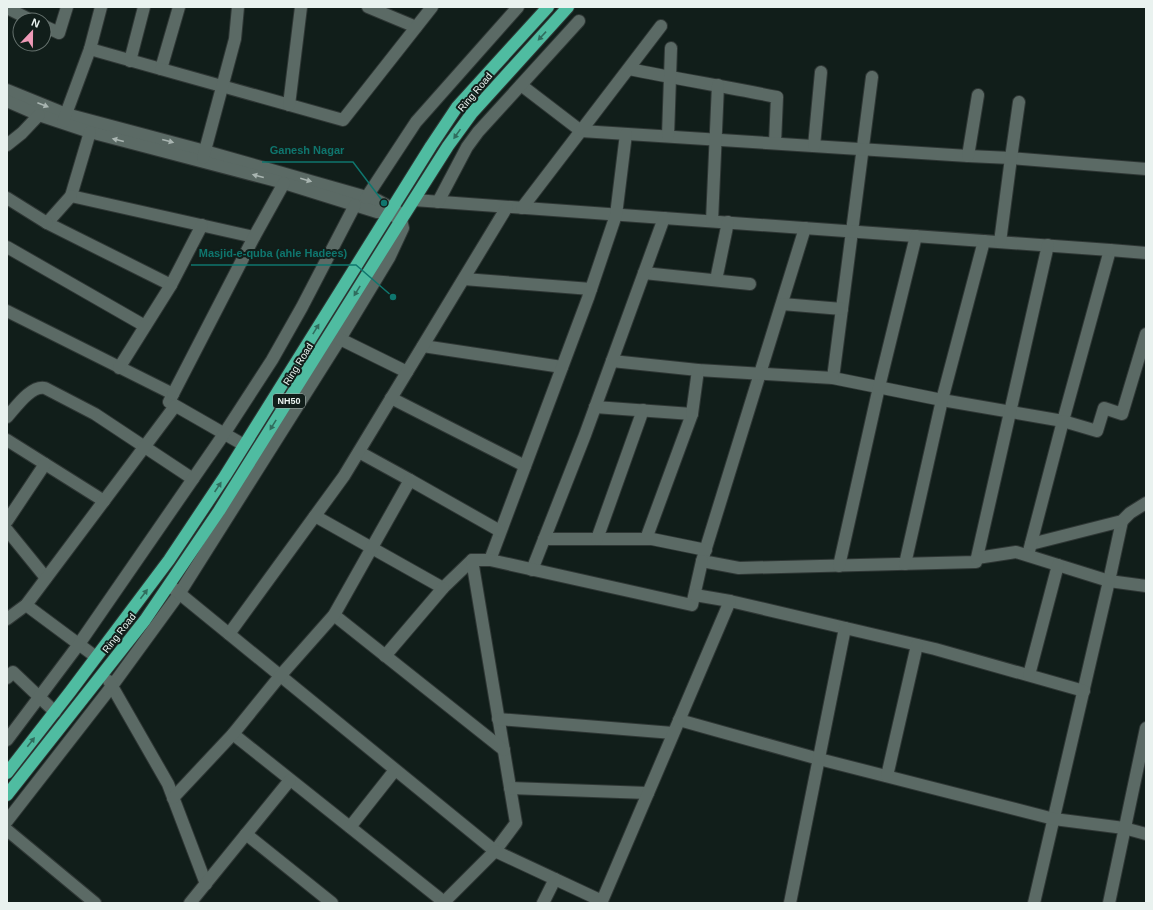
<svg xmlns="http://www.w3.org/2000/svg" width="1153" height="910" font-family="Arial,sans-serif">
<rect width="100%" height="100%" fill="#111e1a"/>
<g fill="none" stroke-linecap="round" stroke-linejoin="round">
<g stroke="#2f3735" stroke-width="14">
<g id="minor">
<polyline points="368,7 416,27"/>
<polyline points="7,8 31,20"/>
<polyline points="44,26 59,33 67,7"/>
<polyline points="90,49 161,69 179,7"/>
<polyline points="130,61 144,7"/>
<polyline points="161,69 343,120 432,7"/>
<path d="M629,69C678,79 728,87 777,97L775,143"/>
<polyline points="872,77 833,378 942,400 1063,421 1110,250"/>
<polyline points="521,85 581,131 968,156 1011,158 1146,169"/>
<polyline points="7,90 66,114 205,151 377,200 397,211"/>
<polyline points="7,101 39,115 90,132 284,183 377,212 389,213 401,220 403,228 389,258 340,339 179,594 112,686 7,821"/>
<polyline points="289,105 301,7"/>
<polyline points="63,122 90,49 101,7"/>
<polyline points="90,132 71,196 254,237"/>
<polyline points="668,136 671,48"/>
<polyline points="7,145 22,133 39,115"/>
<polyline points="814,146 821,72"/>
<polyline points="968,156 978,95"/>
<polyline points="203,158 235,39 238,7"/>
<polyline points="71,196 47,223 171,285 202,225"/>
<polyline points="7,198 47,223"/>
<polyline points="366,198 416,122 518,7"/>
<polyline points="414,200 1110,250 1146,253"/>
<polyline points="438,202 467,147 478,132 579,21"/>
<polyline points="522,208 661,26"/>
<polyline points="712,221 718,85"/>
<polyline points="805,228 702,561 739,568 976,562 1048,245"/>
<polyline points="1000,242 1011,158 1019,102"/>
<polyline points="7,247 145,326"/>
<polyline points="644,273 750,284"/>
<polyline points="464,279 591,289"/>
<polyline points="716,280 728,222"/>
<polyline points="782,304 842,309"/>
<polyline points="7,311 173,394 169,402 244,445"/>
<polyline points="334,336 407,372"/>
<polyline points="423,346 562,367"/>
<polyline points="612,361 698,370 833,378"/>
<polyline points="119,368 171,285"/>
<polyline points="173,394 254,237 284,183"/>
<polyline points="391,398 525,466"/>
<polyline points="595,407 692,414 646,539"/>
<polyline points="692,414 698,370"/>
<path d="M7,417C16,407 31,385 45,388L95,414L193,479"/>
<polyline points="7,440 104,501"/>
<polyline points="359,452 410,480"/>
<polyline points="315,516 443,588 472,560"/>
<polyline points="7,521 45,464"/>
<polyline points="1122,521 1109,581 1146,586"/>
<polyline points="7,530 46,578"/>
<polyline points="544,539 652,539 706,550"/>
<polyline points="597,539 643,410"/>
<polyline points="1031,544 1122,521 1130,513 1146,503"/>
<polyline points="1028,555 1063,421 1097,431 1104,408 1122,414 1146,334"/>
<polyline points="977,558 1016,552 1109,581 1034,903"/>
<polyline points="490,560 588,298 616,215 626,134"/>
<polyline points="905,564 942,400 984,241"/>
<polyline points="839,566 879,387 916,236"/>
<polyline points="532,570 585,435 664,218"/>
<polyline points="174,589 495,851 516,823 472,560 490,560 692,605 702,561"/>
<polyline points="730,601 935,649 1084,691"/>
<polyline points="26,605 96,657"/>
<polyline points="334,615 504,750"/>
<polyline points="7,619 26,605 175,406"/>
<polyline points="229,634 344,476 507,207"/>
<polyline points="385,656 443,588"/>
<polyline points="1029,675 1058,565"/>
<polyline points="7,678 13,672 55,712"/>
<polyline points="109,681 168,784 206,884"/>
<polyline points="498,719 673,733"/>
<polyline points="679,720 819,759 1054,819 1124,828 1146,834"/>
<polyline points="233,734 444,902"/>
<polyline points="7,740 79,644 224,434 272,360 302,307 355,205"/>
<polyline points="887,776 917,645"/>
<polyline points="510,788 648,793"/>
<polyline points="173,798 233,734 280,676 334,615 410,480 500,531"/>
<polyline points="350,827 395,770"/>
<polyline points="7,830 95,903"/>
<polyline points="246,834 332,903"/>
<polyline points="190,903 290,780"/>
<polyline points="443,903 495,851 602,901 730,601 695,595"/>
<polyline points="543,903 555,879"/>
<polyline points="790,903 845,628"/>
<polyline points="1109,903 1146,728"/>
</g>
</g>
<g stroke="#2f3735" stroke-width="14">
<g id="highway">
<polyline points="7,773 70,692 169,560 225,476 431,146 457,107 548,7"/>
<polyline points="7,795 145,620 219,511 401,220 448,146 472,113 568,7"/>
</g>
</g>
<use href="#minor" stroke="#5b6a65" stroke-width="12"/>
<use href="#highway" stroke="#4fbca1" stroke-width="12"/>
</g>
<defs><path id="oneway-solid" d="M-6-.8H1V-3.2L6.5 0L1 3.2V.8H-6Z"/></defs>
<g fill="#306d5e">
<use href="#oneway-solid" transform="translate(542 36) rotate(133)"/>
<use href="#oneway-solid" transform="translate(457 134) rotate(125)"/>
<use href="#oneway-solid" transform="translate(357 291) rotate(122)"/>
<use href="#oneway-solid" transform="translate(316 329) rotate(-58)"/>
<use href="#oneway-solid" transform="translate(273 425) rotate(122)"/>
<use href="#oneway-solid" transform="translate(218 487) rotate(-56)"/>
<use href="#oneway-solid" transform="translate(144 594) rotate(-53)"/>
<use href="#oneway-solid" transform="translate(31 742) rotate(-52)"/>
</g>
<g fill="#a9b5b1">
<use href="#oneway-solid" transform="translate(43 105) rotate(21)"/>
<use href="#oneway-solid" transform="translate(118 140) rotate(-166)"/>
<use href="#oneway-solid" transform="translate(168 141) rotate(15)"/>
<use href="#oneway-solid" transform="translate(258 176) rotate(-165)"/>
<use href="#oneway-solid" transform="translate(306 180) rotate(16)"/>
</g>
<g text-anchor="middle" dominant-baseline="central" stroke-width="4" stroke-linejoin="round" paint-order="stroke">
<rect fill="#111e1a" stroke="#a8b2af" stroke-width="1" x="273" y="394" width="32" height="14" rx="3"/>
<g font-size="9" font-weight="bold" fill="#e9f2ef">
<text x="289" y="401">NH50</text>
</g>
<g font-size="10" fill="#e9f2ef" stroke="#111e1a">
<text transform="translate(475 92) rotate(-50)">Ring Road</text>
<text transform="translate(298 364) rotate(-58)">Ring Road</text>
<text transform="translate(119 633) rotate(-52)">Ring Road</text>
</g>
</g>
<path fill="none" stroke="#0f766e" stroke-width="1.5" d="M384 203L353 162H262M393 297L356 265H191"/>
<g fill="#0f766e" stroke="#111e1a" stroke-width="1.5">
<circle cx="384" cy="203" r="4"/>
<circle cx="393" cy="297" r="4"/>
</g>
<g font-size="11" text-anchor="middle" font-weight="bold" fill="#0f766e" stroke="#111e1a" stroke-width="4" stroke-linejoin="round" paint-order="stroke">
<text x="307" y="154">Ganesh Nagar</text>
<text x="273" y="257">Masjid-e-quba (ahle Hadees)</text>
</g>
<rect width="1153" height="910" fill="none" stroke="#e9f2ef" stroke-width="16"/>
<g transform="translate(32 32) rotate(22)"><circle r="19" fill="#111e1a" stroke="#67736f"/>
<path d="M0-3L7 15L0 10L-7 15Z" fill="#ef9ab7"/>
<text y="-6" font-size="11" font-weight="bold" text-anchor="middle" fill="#e9f2ef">N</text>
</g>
</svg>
